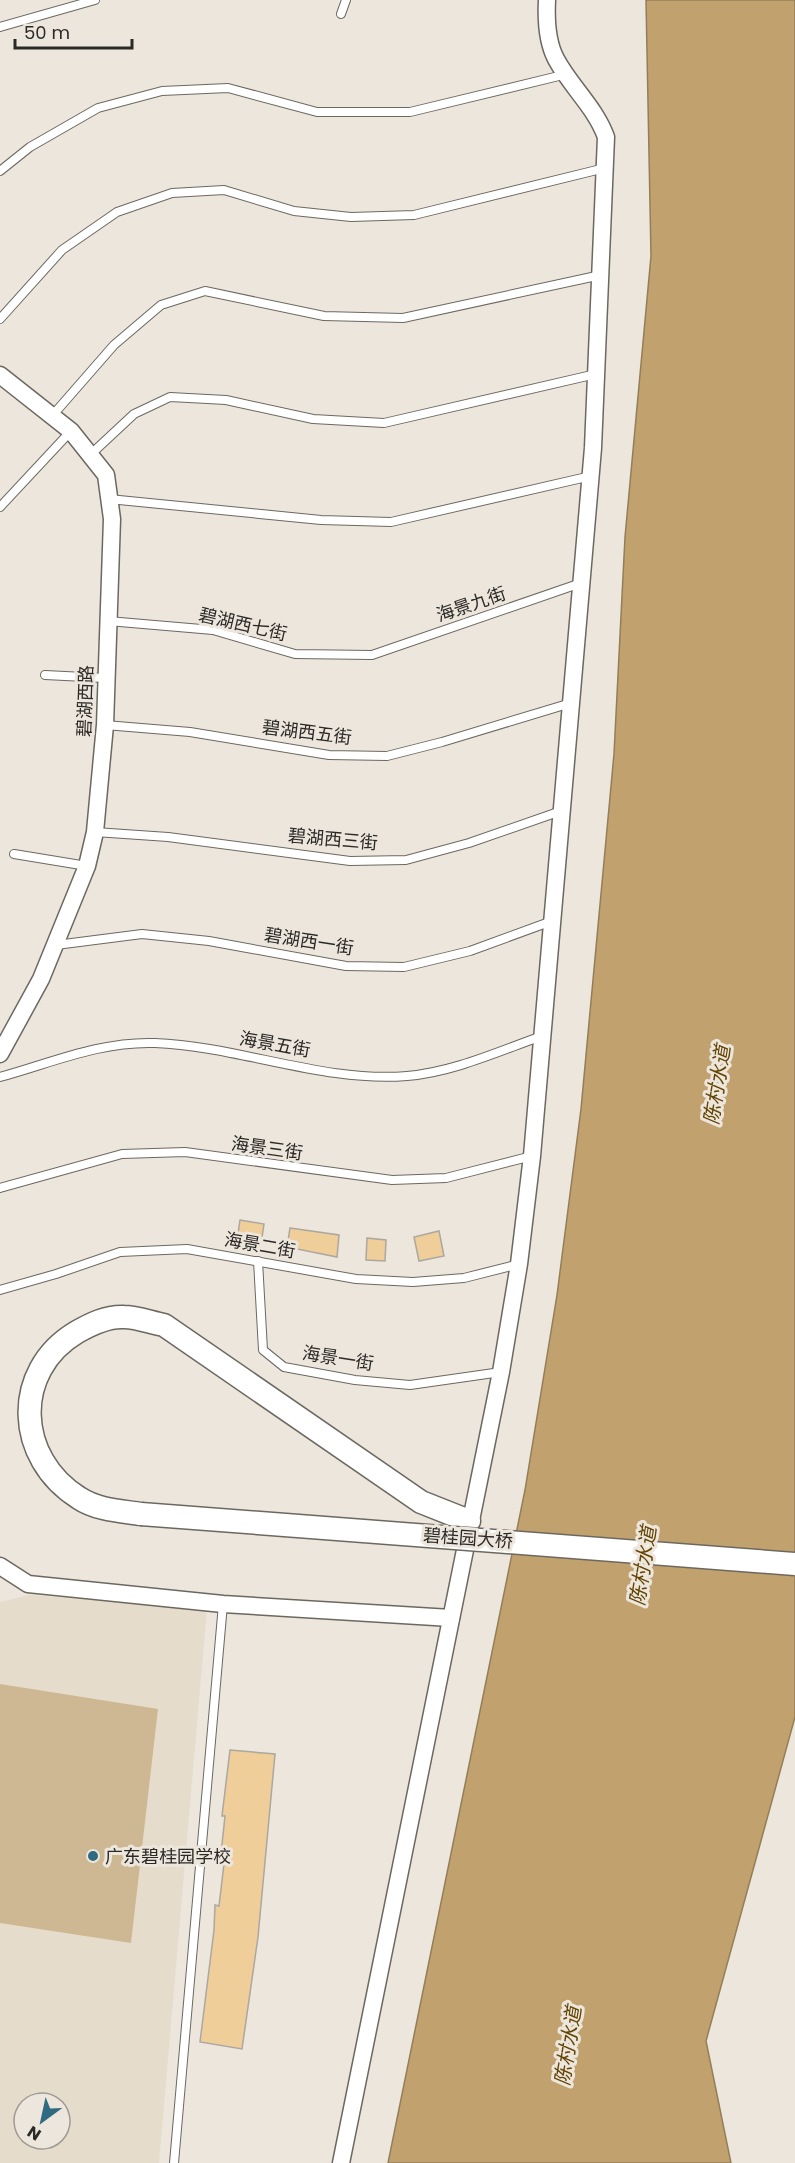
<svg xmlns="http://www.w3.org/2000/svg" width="795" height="2163" font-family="Poppins,'Noto Sans SC',sans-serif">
<rect width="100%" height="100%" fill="#ece6dd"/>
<path fill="#e6dccc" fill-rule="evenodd" d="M30,1595L207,1608L159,2163H0V1602ZM24,2103H60V2139H24Z"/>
<polygon fill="#ceb793" points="0,1684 158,1709 131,1943 0,1923"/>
<polygon fill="#c1a26e" stroke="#947e58" stroke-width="1.5" points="646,0 795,0 795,1717 706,2041 731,2163 388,2163 525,1490 557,1295 581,1109 614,754 625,537 651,256"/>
<g fill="#efce9a" stroke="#aca79f" stroke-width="1.5">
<polygon points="240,1220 264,1224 261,1244 237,1240"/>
<polygon points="290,1228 339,1235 337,1257 287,1247"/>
<polygon points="439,1231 444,1256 419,1261 414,1237"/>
<polygon points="367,1238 386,1240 385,1261 366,1260"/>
<polygon points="230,1750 275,1754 258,1937 242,2049 200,2042 214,1930 215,1905 219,1906 225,1855 221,1854 225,1816 222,1816"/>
</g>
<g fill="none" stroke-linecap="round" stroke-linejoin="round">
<g stroke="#6c6860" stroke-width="10">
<g id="service">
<polyline points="341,14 346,0"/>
<polyline points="0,27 95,0"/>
<polyline points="0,171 30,147 98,108 162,91 228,88 317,112 410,112 567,74"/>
<polyline points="0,319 62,250 117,212 172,193 224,190 294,211 351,217 414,215 605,168"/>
<polyline points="52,416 114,345 161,305 205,291 324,316 403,318 601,275"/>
<polyline points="90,455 134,414 170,397 226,400 313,419 384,423 596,374"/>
<polyline points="109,499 321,520 391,522 591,476"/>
<polyline points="0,507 71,431"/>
<polyline points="108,621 213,630 295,654 372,655 581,583"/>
<polyline points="45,675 105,678"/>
<polyline points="105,725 190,732 329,755 387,756 442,742 571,703"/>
<polyline points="95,832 168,837 350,861 406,860 469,843 561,811"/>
<polyline points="14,854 87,866"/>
<polyline points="56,945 142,934 209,941 346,966 404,967 470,951 552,921"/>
<path d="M0,1077C51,1063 101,1041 155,1043C238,1046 324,1083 407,1076C454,1072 499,1051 542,1036"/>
<polyline points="0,1188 122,1154 185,1152 392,1180 446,1178 532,1156"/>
<polyline points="258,1261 263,1350 284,1367 355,1380 410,1385 501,1372"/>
<polyline points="0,1290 56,1274 120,1252 187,1249 356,1279 413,1282 464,1278 519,1264"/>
<polyline points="174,2163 223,1604"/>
</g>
</g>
<g stroke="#6c6860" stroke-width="19">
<g id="minor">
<polyline points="0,375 71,431 106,475 112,519 105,725 95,832 87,866 41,979 0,1054"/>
<polyline points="0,1566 28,1584 223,1604 451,1618"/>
<path d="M341,2163L501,1372L519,1264L532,1156L593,448L606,137C595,107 571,87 556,59C547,42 546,19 547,0"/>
</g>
</g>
<g stroke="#6c6860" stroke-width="25">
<path id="secondary" d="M141,1514C121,1511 97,1510 79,1498C16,1459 11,1371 77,1332C91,1324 107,1316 124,1317C137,1317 152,1323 164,1325L421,1502L469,1521"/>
</g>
<use href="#service" stroke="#fff" stroke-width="8"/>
<use href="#minor" stroke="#fff" stroke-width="16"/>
<use href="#secondary" stroke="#fff" stroke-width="22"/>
<g stroke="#6c6860" stroke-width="25" stroke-linecap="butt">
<polyline id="secondary-bridge" points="141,1514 795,1564"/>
</g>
<use href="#secondary-bridge" stroke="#fff" stroke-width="22"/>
</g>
<circle fill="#2e6b82" stroke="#ece6dd" stroke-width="2" cx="93" cy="1856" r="6"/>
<g text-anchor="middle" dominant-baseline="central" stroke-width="6" stroke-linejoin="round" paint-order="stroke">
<g font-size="18" fill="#2b2926" stroke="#ece6dd">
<text transform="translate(471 604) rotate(-19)">海景九街</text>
<text transform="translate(243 624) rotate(13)">碧湖西七街</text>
<text transform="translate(85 701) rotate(-88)">碧湖西路</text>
<text transform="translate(307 732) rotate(7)">碧湖西五街</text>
<text transform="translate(333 839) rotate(5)">碧湖西三街</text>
<text transform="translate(309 941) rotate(9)">碧湖西一街</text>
<text transform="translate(275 1044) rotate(10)">海景五街</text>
<text transform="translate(267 1148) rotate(8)">海景三街</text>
<text transform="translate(260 1245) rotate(10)">海景二街</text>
<text transform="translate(338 1358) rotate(9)">海景一街</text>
<text transform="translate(468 1538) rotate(4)">碧桂园大桥</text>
</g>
<g font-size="18" fill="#2b2926" stroke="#ece6dd" text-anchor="start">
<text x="105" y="1856">广东碧桂园学校</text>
</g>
<g font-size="20" font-style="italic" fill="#634400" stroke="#ece6dd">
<text transform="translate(717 1085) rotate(-81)">陈村水道</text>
<text transform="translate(643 1566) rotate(-81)">陈村水道</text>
<text transform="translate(568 2046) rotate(-81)">陈村水道</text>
</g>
</g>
<g transform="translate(42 2121) rotate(213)"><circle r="28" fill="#ece6dd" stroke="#9f9a94" stroke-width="1.5"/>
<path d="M0-4.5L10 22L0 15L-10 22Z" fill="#2e6b82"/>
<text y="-9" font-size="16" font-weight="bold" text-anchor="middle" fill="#2b2926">N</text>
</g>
<path d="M15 39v9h117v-9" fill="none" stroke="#2b2926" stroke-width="3"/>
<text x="24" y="39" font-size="18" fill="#2b2926" stroke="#ece6dd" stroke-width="4.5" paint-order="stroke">50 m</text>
</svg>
